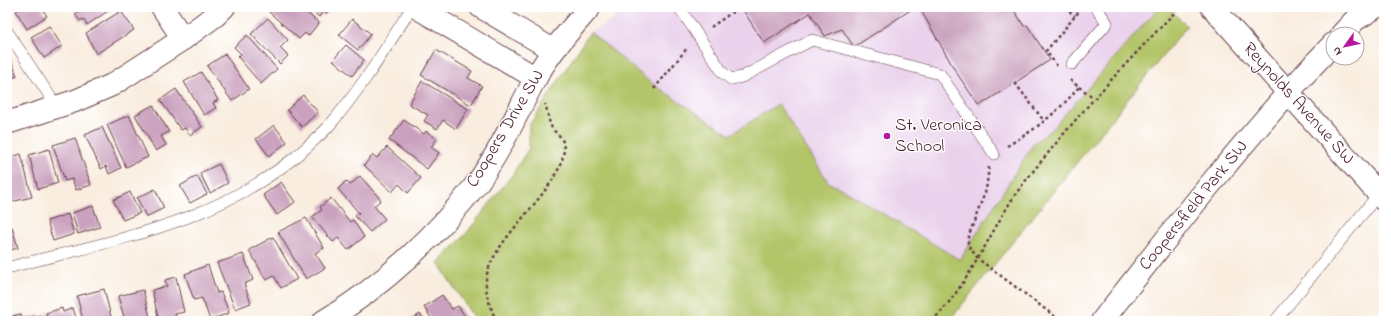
<svg xmlns="http://www.w3.org/2000/svg" width="1391" height="328" font-family="'Indie Flower',sans-serif">
<rect width="100%" height="100%" fill="#fff"/>
<filter id="ink" filterUnits="userSpaceOnUse"><feTurbulence type="fractalNoise" baseFrequency=".025" numOctaves="2"/><feDisplacementMap in="SourceGraphic" scale="8" xChannelSelector="R" yChannelSelector="G"/><feConvolveMatrix kernelMatrix="1 2 1 2 8 2 1 2 1" color-interpolation-filters="sRGB"/></filter>
<filter id="wash" filterUnits="userSpaceOnUse"><feTurbulence type="fractalNoise" baseFrequency=".012" numOctaves="4" result="noise"/><feDisplacementMap in="SourceGraphic" scale="16" xChannelSelector="R" yChannelSelector="G"/><feGaussianBlur stdDeviation="0.9" result="paint"/><feColorMatrix in="noise" values="0 0 0 0 0 0 0 0 0 0 0 0 0 0 0 0 0 1.4 0 .05"/><feComposite in="paint" operator="in"/></filter>
<g filter="url(#wash)">
<rect width="100%" height="100%" fill="#f9eddf"/>
<polygon fill="#ead1ec" points="623,7 1159,7 1052,129 1034,143 960,260 842,189 741,143 650,82 590,32 613,20"/>
<polygon fill="#b2c568" stroke="#7e724a" points="1159,7 1168,7 1187,26 949,321 476,321 438,263 465,235 512,175 529,148 529,126 590,32 650,82 730,135 778,104 829,183 842,189 960,260 1034,143 1052,129"/>
<g id="blocks">
<g fill="#caa1be">
<polygon points="23,7 41,7 47,16 27,29 16,11"/>
<polygon points="76,7 114,7 87,25 83,19 80,21 75,14 79,11"/>
<polygon points="274,7 300,7 319,23 308,36 305,33 299,39 269,12"/>
<polygon points="308,7 332,7 326,14 323,12 319,17"/>
<polygon points="741,7 915,7 854,47 842,29 825,36 810,13 764,43"/>
<polygon points="919,7 1012,7 1024,26 1027,25 1050,60 979,106 956,72"/>
<polygon points="121,11 134,30 96,54 86,33"/>
<polygon points="268,18 288,40 280,48 288,56 280,64 251,34"/>
<polygon points="352,19 371,34 358,50 339,35"/>
<polygon points="49,26 62,46 44,58 31,37"/>
<polygon points="247,35 277,69 261,84 238,57 241,54 234,47"/>
<polygon points="346,45 364,60 352,76 333,60"/>
<polygon points="436,50 472,71 468,78 482,86 471,105 421,75"/>
<polygon points="225,54 249,89 232,101 207,66"/>
<polygon points="7,55 9,55 17,76 7,80"/>
<polygon points="201,72 218,100 213,103 216,108 204,115 184,82"/>
<polygon points="422,81 468,109 456,129 443,120 437,129 424,121 428,115 409,104"/>
<polygon points="176,89 202,127 190,135 185,128 181,130 160,100"/>
<polygon points="303,95 318,112 302,127 287,110"/>
<polygon points="153,105 169,132 161,136 166,145 156,151 135,115"/>
<polygon points="129,115 148,157 126,167 107,125"/>
<polygon points="404,120 424,134 426,131 437,139 431,147 439,153 427,169 389,140"/>
<polygon points="274,125 287,142 269,156 256,139"/>
<polygon points="102,127 121,168 109,174 106,166 101,169 85,135"/>
<polygon points="75,138 91,185 76,190 72,179 65,181 53,145"/>
<polygon points="387,147 421,178 408,193 399,184 392,192 364,165 373,155 377,158"/>
<polygon points="49,149 58,183 38,189 29,155"/>
<polygon points="21,154 32,197 11,202 7,187 7,158"/>
<polygon points="219,164 228,183 210,193 200,173"/>
<polygon points="197,176 207,194 190,203 180,186"/>
<polygon points="360,176 381,200 374,206 385,219 370,232 355,216 359,213 338,189 346,181 350,185"/>
<polygon points="281,182 295,202 277,215 263,195"/>
<polygon points="155,189 164,208 146,217 137,198"/>
<polygon points="130,192 140,213 123,220 113,200"/>
<polygon points="331,198 350,222 353,220 364,237 348,250 338,238 333,242 312,217 322,210 320,207"/>
<polygon points="93,206 100,227 78,234 72,213"/>
<polygon points="68,214 74,234 53,241 47,221"/>
<polygon points="306,218 324,248 315,253 325,268 306,279 278,232"/>
<polygon points="12,227 18,248 7,251 7,228"/>
<polygon points="273,237 297,279 281,288 274,276 266,280 249,250"/>
<polygon points="243,254 253,280 244,284 251,303 235,309 217,263"/>
<polygon points="208,265 217,293 221,292 229,313 210,320 202,298 194,300 185,274"/>
<polygon points="176,277 184,312 175,314 177,321 159,321 152,290 167,286 165,280"/>
<polygon points="104,289 112,321 83,321 77,296"/>
<polygon points="143,290 151,321 125,321 118,296"/>
<polygon points="442,295 452,309 458,306 468,321 433,321 424,307"/>
<polygon points="62,308 63,312 73,308 77,321 48,321 46,313"/>
<polygon points="21,314 22,319 40,315 41,321 10,321 9,317"/>
<polygon points="420,314 425,321 409,321"/>
</g>
</g>
</g>
<g filter="url(#ink)">
<use href="#blocks" fill-opacity="0" stroke="#643e46" stroke-width="1"/>
<g fill="none" stroke-linecap="round" stroke-linejoin="round">
<g stroke="#643e46" stroke-width="12">
<g id="service">
<polyline points="679,7 723,73 731,79 742,77 812,40 940,74 994,154"/>
<polyline points="7,31 57,107"/>
<polyline points="1072,64 1107,23 1096,7"/>
<path d="M7,268C113,240 222,223 307,147C314,140 322,134 329,126C361,89 386,48 412,7"/>
<polyline points="1275,321 1381,191"/>
</g>
</g>
<g stroke="#643e46" stroke-width="24">
<g id="minor">
<polyline points="416,7 536,78"/>
<polyline points="481,7 553,50"/>
<polyline points="1342,34 1355,20 1376,7"/>
<polyline points="183,39 216,15 224,7"/>
<polyline points="7,123 75,101 112,85 183,39 162,7"/>
<path d="M1102,321C1176,226 1250,131 1333,44"/>
</g>
</g>
<g stroke="#643e46" stroke-width="24">
<g id="tertiary">
<polyline points="1212,7 1384,200"/>
<path d="M324,321C381,288 438,234 478,182C501,150 517,113 535,79C550,52 570,30 590,7"/>
</g>
</g>
<g stroke="#643e46" stroke-width="2.5" stroke-dasharray="3 3" stroke-linecap="butt">
<polyline points="1065,7 1075,16"/>
<polyline points="711,27 740,7"/>
<polyline points="1057,66 1046,51 1081,9"/>
<polyline points="1015,83 1044,121"/>
<polyline points="1079,87 1094,98"/>
<polyline points="654,89 688,47"/>
<path d="M1007,146C1035,130 1058,112 1079,87L1070,80"/>
<polyline points="989,167 986,190 967,240 970,249 977,258 1061,321"/>
<path d="M496,321C491,308 485,294 486,280C490,236 573,182 563,142C561,135 555,133 552,128C548,121 548,111 545,104"/>
<path d="M932,321C968,286 988,236 1015,195C1027,178 1040,163 1053,147C1092,99 1134,55 1177,10"/>
</g>
<use href="#service" stroke="#fff" stroke-width="11"/>
<use href="#minor" stroke="#fff" stroke-width="22"/>
<use href="#tertiary" stroke="#fff" stroke-width="22"/>
</g>
</g>
<circle fill="#b5179e" stroke="#fff" stroke-width="1.5" cx="887" cy="136" r="4"/>
<g text-anchor="middle" dominant-baseline="central" stroke-width="3" stroke-linejoin="round" paint-order="stroke">
<g font-size="18" fill="#4a1f2b" stroke="#fff">
<text transform="translate(1298 104) rotate(48)">Reynolds Avenue SW</text>
<text transform="translate(506 129) rotate(-59)">Coopers Drive SW</text>
<text transform="translate(1194 206) rotate(-51)">Coopersfield Park SW</text>
</g>
<g font-size="18" fill="#4a1f2b" stroke="#fff" text-anchor="start">
<text x="895" y="126">St. Veronica<tspan x="895" dy="21">School</tspan></text>
</g>
</g>
<rect width="1391" height="328" fill="none" stroke="#fff" stroke-width="24"/>
<g transform="translate(1345 46) rotate(237)"><circle r="19" fill="#ffffff" stroke="#b7a5aa"/>
<path d="M0-3L7 15L0 10L-7 15Z" fill="#b5179e"/>
<text y="-6" font-size="11" font-weight="bold" text-anchor="middle" fill="#4a1f2b">N</text>
</g>
</svg>
